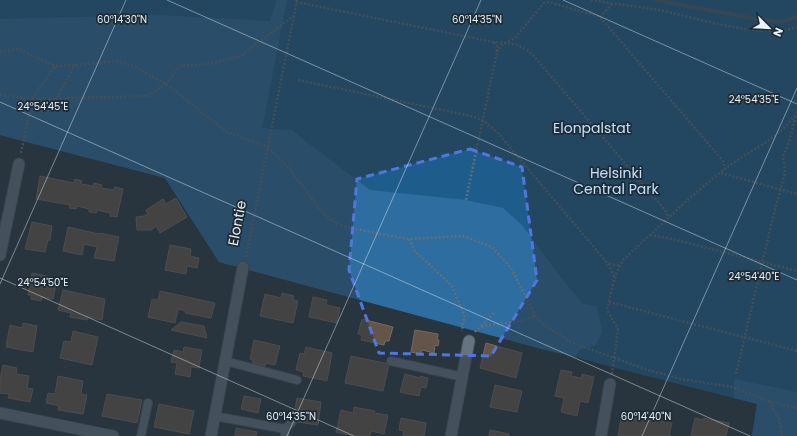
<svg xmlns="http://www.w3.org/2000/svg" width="797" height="436" font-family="Poppins,sans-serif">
<rect width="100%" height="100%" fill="#28343e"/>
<polygon fill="#1e5c8c" points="0,0 797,0 797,436 752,436 757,404 623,370 219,262 165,178 0,135"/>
<g fill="#2e6d9f">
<polygon points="277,0 287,0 262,128 291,130 370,190 466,200 503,208 522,225 562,279 583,304 597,306 602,332 596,345 579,350 576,357 541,349 219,262 165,178 0,135 0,19 158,15 270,21"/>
<polygon points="734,379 797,392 797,436 752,436 757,404 734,398"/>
</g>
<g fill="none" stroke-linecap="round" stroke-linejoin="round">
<polyline stroke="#465c70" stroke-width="4" points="656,0 751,18 780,22 797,17"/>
</g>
<g fill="#64554b" stroke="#796960">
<polygon points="40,176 74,183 75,179 82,181 81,184 93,186 94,183 102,185 101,188 114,190 115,187 123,189 117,217 110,216 110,213 97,210 96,213 89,212 89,209 77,206 76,209 69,208 70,205 36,199"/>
<polygon points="176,198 187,217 160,233 156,226 151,230 137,230 136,217 144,216 148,214 146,210 163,199 166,204"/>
<polygon points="32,222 52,226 50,240 48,240 45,252 25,249"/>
<polygon points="68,227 99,234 100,233 119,237 114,261 94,258 97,247 84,244 82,255 63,251"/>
<polygon points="170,245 191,249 190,256 199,258 197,268 187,266 186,274 165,270"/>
<polygon points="32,273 57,278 53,299 42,297 41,301 31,299 31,295 28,295"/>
<polygon points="63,290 105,299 102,320 88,317 87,320 70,317 71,313 58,310"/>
<polygon points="160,291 215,303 211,318 185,313 186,311 178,309 175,323 148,317 152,299 158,300"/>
<polygon points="282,293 294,296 293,300 298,301 293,323 260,316 265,294 281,298"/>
<polygon points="313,297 327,300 326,305 340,308 337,323 309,317"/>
<polygon points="362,319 393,327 389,341 385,341 384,345 361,340 362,335 358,334"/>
<polygon points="181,322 204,326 207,338 171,330"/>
<polygon points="23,323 37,326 33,352 6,347 10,325 22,328"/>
<polygon points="415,330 438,334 437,340 439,340 438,346 435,345 434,353 422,350 421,354 411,352"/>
<polygon points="73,331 98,337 92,365 60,358 64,341 71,342"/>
<polygon points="254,340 280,346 275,365 266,363 265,366 252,363 253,360 250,359"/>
<polygon points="486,343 522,353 516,378 480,368"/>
<polygon points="184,347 202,350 199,368 191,367 190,377 175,374 177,363 171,362 174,350 183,352"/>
<polygon points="306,347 332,353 327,381 303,376 304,372 296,370 300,353 304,354"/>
<polygon points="351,356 389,364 383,391 345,383"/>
<polygon points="3,365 17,368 16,374 29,376 27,388 33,389 30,402 8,398 9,394 0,393 0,380"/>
<polygon points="561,370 572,372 571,376 581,378 582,374 594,377 588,403 580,401 577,416 561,412 564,398 555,396"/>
<polygon points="405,374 420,378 420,376 428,378 426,388 421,387 419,396 400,392"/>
<polygon points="58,376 83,381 81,394 87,395 83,414 58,410 59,406 46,403 48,393 55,394"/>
<polygon points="495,385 522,391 517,412 490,407"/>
<polygon points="107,394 142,400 137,423 102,416"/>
<polygon points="244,396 261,399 258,413 241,409"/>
<polygon points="297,398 321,402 318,425 297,422 299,411 295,410"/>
<polygon points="159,404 194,411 189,434 154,427"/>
<polygon points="354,407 375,411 374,413 388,415 384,434 371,431 370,436 354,436 336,432 341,410 353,413"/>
<polygon points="622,413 672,423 669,436 671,436 618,436"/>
<polygon points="401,418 426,423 424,436 403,436 404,431 399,430"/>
<polygon points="695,418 703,420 704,418 729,423 726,436 691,436"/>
<polygon points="236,428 257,432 256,436 235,436"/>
<polygon points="490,430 509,434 509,436 489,436"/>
</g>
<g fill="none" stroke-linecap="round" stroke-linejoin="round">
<g stroke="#49535c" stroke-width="10">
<g id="service">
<polyline points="225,361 297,380"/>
<polyline points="391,361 463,377"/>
<polyline points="214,416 285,429"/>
<polyline points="141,436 148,403"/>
<polyline points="285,436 285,429 292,422"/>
</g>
</g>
<g stroke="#49535c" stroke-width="13">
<g id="minor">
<polyline points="0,255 19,164"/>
<polyline points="0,413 113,436"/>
<polyline points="211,436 243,267"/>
<polyline points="451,436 469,341"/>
<polyline points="601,436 610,384"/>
</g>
</g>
<g stroke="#646e77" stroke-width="2.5" stroke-dasharray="2 2" stroke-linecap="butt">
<path d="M591,0C613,4 636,6 658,10C695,17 762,40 797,27"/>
<path d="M296,2L493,42C509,43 519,43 532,54L664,209L669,218"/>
<polyline points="600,17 612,4"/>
<polyline points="0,52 19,49 55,66 75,65 117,61 133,66 166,84 227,132 268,147 289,168 320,209 331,220 340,225 370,232 409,239 463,236 492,247 511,268 535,315 542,323 567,340 581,346 648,370 681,379 733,387 768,401 797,408"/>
<polyline points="497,52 501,45 515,38 544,3 549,2 600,17 723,161 725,169"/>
<polyline points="298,80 471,116 484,121 498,133 608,264 615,278"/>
<polyline points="0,95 32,99 148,96 166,84 180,66 209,64 241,56 293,16"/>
<polyline points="57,98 75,65"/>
<polyline points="21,153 32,99 55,66"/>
<polyline points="721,173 797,194"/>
<polyline points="466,200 497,52 497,46 494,42"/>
<polyline points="650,235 668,238 797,271"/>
<polyline points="409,239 414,250 452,286 465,317 463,323 462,331"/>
<polyline points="246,257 297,0"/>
<polyline points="609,264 619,265"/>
<polyline points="609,302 797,351"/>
<polyline points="481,326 495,312"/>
<path d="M475,332C484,319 520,327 535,315"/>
<path d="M612,374L618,329L607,310C611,293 614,274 624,259C657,229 690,196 726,168C750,150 782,138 797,111"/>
<polyline points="736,374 772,221 785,173 783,156 789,142 796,115"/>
<polyline points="769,401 779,419 782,436"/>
</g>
<use href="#service" stroke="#667380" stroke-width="8"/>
<use href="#minor" stroke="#667380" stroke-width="11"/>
</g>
<path d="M0 0H797V436H0ZM470,149L522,167L537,280L491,356L379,353L349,270L357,179Z" fill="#28343e" fill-opacity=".55" fill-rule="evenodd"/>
<path fill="none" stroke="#5077e0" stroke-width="3" stroke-dasharray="8 5" stroke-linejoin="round" d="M470,149L522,167L537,280L491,356L379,353L349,270L357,179Z"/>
<path fill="none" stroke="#eaf2f9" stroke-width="1" stroke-opacity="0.45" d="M167,0L797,280M563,0L797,104M0,102L750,436M0,278L354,436M0,284L126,0M287,436L481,0M642,436L797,88"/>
<g text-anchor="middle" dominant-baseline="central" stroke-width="3.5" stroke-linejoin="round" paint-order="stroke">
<g font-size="14" fill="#c2e2ff" stroke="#1e2a34">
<text x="592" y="128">Elonpalstat</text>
<text x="616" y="173">Helsinki<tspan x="616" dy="16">Central Park</tspan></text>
</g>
<g font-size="14" fill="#eaf2f9" stroke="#1e2a34">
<text transform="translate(237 223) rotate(-79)">Elontie</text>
</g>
</g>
<g font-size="10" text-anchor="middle" fill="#eaf2f9" stroke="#1e2a34" stroke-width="3.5" stroke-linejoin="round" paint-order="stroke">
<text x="122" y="23">60°14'30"N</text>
<text x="477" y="23">60°14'35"N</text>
<text x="754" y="103">24°54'35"E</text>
<text x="43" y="110">24°54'45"E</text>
<text x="754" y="280">24°54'40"E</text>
<text x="43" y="286">24°54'50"E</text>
<text x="291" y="420">60°14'35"N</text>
<text x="646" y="420">60°14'40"N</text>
</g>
<g transform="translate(769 28) rotate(114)" stroke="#1e2a34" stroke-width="3" paint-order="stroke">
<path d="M0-3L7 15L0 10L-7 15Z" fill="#eaf2f9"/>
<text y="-6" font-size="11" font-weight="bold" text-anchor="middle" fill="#eaf2f9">N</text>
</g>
</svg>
